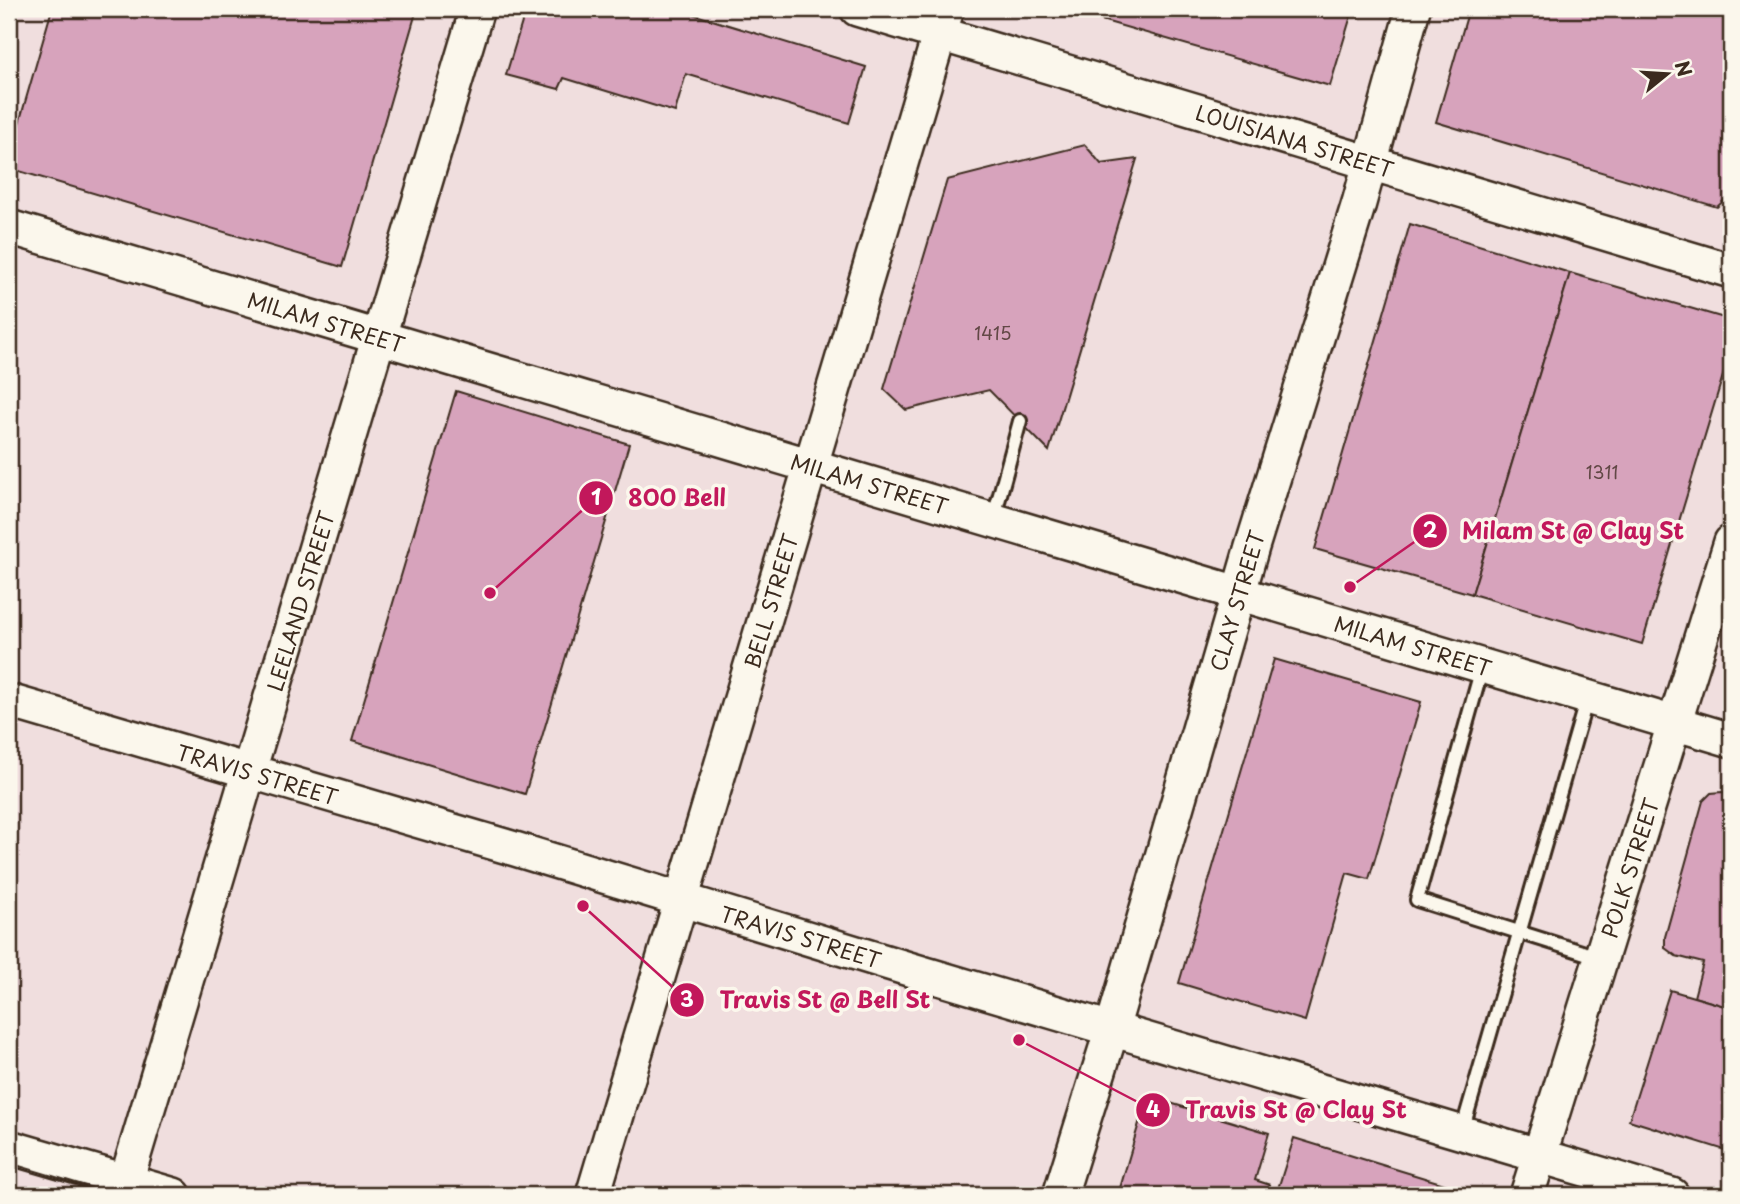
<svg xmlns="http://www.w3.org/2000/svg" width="1740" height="1204" font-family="'Playpen Sans',sans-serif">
<rect width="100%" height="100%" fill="#f0dede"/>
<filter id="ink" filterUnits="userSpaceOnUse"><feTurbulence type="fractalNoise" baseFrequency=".0143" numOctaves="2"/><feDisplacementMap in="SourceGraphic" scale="14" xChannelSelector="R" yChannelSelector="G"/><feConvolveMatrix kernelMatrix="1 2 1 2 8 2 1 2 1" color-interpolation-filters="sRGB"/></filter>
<g filter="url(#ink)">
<g fill="#d7a3bc" stroke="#3b2a1e" stroke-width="2">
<polygon points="52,9 417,9 342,267 9,168 9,158"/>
<polygon points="526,9 676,9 866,67 849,123 686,74 675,112 564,78 559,89 506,75"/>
<polygon points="1063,9 1353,9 1330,86"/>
<polygon points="1469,9 1731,9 1731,194 1717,207 1436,122"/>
<polygon points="1085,145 1101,164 1137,159 1049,451 989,390 906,410 884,389 947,180"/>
<polygon points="1410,224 1570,273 1472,594 1315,549"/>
<polygon points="1570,273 1731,320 1731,349 1642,644 1472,594"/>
<polygon points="456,391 629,444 525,794 352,741"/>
<polygon points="1274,659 1421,702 1369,879 1347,873 1305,1021 1179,983"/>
<polygon points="1722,792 1731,794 1731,1008 1694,997 1703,963 1676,956 1665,948 1665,937 1703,801 1711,793"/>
<polygon points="1670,990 1731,1008 1731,1152 1629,1120"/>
<polygon points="1147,1096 1269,1133 1255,1180 1270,1185 1267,1195 1118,1195"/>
<polygon points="1294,1138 1477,1194 1477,1195 1276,1195"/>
</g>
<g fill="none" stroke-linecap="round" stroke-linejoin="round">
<g stroke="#3b2a1e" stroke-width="18">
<g id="lane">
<polyline points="993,520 1020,421"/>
<polyline points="1482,668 1417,900 1601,958"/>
<polyline points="1462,1131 1587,698"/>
</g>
</g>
<g stroke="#3b2a1e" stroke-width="38">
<g id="secondary">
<path id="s1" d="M857,9L1731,271"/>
<path id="s2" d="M9,227L1731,740"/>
<path id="s3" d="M9,701L515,849L912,970L1672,1195"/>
<polyline points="9,1147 174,1195"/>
<path id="s4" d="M122,1195L477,9"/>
<path id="s5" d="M593,1195L947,9"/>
<path id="s6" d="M1060,1195L1112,1029L1252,547L1359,203L1413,9"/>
<path id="s7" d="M1527,1195L1731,542"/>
</g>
</g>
<use href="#lane" stroke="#fbf7ec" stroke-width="12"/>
<use href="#secondary" stroke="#fbf7ec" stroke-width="33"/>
<g stroke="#3b2a1e" stroke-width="2">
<polyline points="9,1163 116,1195"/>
<polyline points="9,1193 18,1195"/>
</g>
</g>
</g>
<g text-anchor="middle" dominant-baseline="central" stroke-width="7" stroke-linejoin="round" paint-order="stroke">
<g font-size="18" fill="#624846">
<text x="993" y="332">1415</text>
<text x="1602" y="471">1311</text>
</g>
<g font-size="21" fill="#3b2a1e" stroke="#fbf7ec">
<text stroke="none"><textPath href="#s1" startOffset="457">LOUISIANA STREET</textPath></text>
<text stroke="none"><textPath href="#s2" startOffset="331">MILAM STREET</textPath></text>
<text stroke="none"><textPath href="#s2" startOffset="898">MILAM STREET</textPath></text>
<text stroke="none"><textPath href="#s4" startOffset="620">LEELAND STREET</textPath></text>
<text stroke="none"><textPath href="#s5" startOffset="620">BELL STREET</textPath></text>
<text stroke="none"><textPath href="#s6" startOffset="620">CLAY STREET</textPath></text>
<text stroke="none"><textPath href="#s2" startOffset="1465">MILAM STREET</textPath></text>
<text stroke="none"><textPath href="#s3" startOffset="259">TRAVIS STREET</textPath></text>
<text stroke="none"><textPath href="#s7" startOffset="343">POLK STREET</textPath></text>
<text stroke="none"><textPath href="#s3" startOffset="826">TRAVIS STREET</textPath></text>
</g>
</g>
<path fill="none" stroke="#c2185b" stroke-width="2.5" d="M490 593L596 498M1350 587L1430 531M583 906L687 1000M1019 1040L1153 1110"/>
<g fill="#c2185b" stroke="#fbf7ec" stroke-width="2.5">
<circle cx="490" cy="593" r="7"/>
<circle cx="1350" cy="587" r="7"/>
<circle cx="583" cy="906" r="7"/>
<circle cx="1019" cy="1040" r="7"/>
<circle cx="596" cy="498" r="18"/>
<circle cx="1430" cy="531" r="18"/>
<circle cx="687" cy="1000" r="18"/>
<circle cx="1153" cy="1110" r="18"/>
</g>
<g font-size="21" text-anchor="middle" font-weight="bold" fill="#fff">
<text x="596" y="505">1</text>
<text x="1430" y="538">2</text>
<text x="687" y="1007">3</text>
<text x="1153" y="1117">4</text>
</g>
<g font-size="23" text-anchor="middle" font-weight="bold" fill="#c2185b" stroke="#fbf7ec" stroke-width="7" stroke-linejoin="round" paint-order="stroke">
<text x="677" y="506">800 Bell</text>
<text x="1573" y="539">Milam St @ Clay St</text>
<text x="825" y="1008">Travis St @ Bell St</text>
<text x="1296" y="1118">Travis St @ Clay St</text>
</g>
<rect width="1740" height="1204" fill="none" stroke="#fbf7ec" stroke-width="35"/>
<rect x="18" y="18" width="1705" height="1169" fill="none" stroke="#3b2a1e" stroke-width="2.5" filter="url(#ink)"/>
<g transform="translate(1667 74) rotate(72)" stroke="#fbf7ec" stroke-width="5" paint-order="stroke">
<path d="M0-5L12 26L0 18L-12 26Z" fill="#3b2a1e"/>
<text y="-10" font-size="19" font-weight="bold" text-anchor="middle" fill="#3b2a1e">N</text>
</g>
</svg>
